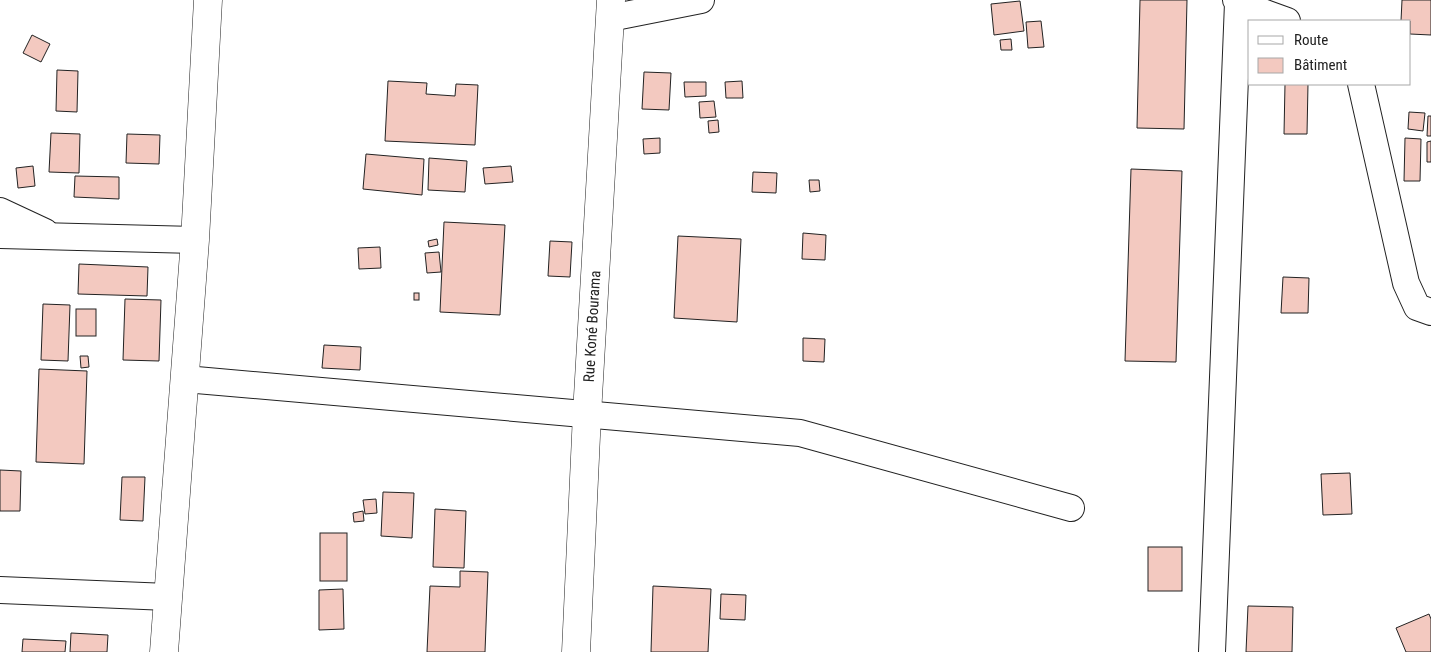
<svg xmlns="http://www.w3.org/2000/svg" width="1431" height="652" font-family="'Roboto Condensed',sans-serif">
<rect width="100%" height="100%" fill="#fff"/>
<g fill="#f3c9c0" stroke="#222">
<polygon points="1140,0 1187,0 1184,129 1137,128"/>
<polygon points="1402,0 1431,0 1431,35 1410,34 1410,21 1401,21"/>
<polygon points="1020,1 1024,31 994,35 991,4"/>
<polygon points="1041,21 1044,47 1028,48 1026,22"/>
<polygon points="32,35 50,44 41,62 23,53"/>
<polygon points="1011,39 1012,50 1001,50 1000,40"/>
<polygon points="57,70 78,71 77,112 56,111"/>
<polygon points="644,72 671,73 669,110 642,109"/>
<polygon points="388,81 427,83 426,94 455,96 456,84 478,85 475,145 385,141"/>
<polygon points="742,81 743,98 726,98 725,82"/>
<polygon points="684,82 706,82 706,96 685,97"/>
<polygon points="1285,84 1308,84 1307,134 1284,134"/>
<polygon points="714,101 716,117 700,118 699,102"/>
<polygon points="1409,112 1425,113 1423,131 1408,129"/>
<polygon points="1428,116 1431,116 1431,136 1427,136"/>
<polygon points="718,120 719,132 709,133 708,121"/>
<polygon points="51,133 80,134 79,173 49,172"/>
<polygon points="127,134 160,135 159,164 126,163"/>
<polygon points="660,138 660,153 644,154 643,139"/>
<polygon points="1405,138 1421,139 1420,181 1404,181"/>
<polygon points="1431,141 1431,162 1427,162 1427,142"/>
<polygon points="366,154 424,159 422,195 363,189"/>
<polygon points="429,158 467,161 465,192 428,190"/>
<polygon points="33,166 35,186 18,188 16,168"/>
<polygon points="511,166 513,182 485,184 483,168"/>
<polygon points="1131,169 1182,171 1176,362 1125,361"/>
<polygon points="753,172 777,173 776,193 752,192"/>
<polygon points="75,176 119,177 119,199 74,197"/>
<polygon points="809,180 819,180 820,191 810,192"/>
<polygon points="444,222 505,225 500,315 440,312"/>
<polygon points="803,233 826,235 825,260 802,259"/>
<polygon points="678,236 741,239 737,322 674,318"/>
<polygon points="437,239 438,245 429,247 428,241"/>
<polygon points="550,241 572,242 570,277 548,276"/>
<polygon points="380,247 381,268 359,269 358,248"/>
<polygon points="439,252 441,272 427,273 425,253"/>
<polygon points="79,264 148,267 147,296 78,294"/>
<polygon points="1283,277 1309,278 1308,313 1281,313"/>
<rect x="414" y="293" width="5" height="7"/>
<polygon points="125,299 161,300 159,361 123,360"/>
<polygon points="43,304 70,305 68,361 41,360"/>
<rect x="76" y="309" width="20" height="27"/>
<polygon points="803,338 825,339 824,362 803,361"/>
<polygon points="324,345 361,347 360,370 322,368"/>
<polygon points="80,356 88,356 89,367 81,368"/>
<polygon points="39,369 87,371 84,464 36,462"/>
<polygon points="0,470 21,471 20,511 0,511"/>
<polygon points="1350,473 1352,514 1323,515 1321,474"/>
<polygon points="122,477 145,477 143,521 120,520"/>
<polygon points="383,492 414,493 412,538 381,536"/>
<polygon points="376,499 377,513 365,514 363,500"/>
<polygon points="435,509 466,511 464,568 433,567"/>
<polygon points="363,511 364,521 354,522 353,513"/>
<rect x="320" y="533" width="27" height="48"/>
<rect x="1148" y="547" width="34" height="44"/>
<polygon points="460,571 488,572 485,652 427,652 430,586 460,587"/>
<polygon points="653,586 711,589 708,652 651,652"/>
<polygon points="343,589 344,629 319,630 319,590"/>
<polygon points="721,594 746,595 745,620 720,619"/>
<polygon points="1248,606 1293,607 1292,652 1246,652"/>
<polygon points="1429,614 1431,619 1431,652 1406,652 1396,628"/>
<polygon points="71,633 108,635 107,652 70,652"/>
<polygon points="23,639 66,641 65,652 22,652"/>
</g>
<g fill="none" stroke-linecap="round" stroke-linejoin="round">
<g stroke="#222" stroke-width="28">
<g id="minor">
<polyline points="1240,0 1238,3 1287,21"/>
<polyline points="610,18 701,0"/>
<polyline points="1361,84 1406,283 1417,307 1431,312"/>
<polyline points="0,211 45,232"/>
<polyline points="0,235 195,240"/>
<polyline points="185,379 800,433 1071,508"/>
<polyline points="0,590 168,597"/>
<polyline points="1212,652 1238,3 1236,0"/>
</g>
</g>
<g stroke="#222" stroke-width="29">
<polyline id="tertiary" points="164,652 195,240 208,0"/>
</g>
<g stroke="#222" stroke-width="29">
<g id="trunk">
<path id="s1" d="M576,652L587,414L611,0"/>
</g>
</g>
<use href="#minor" stroke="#fff" stroke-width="26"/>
<use href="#tertiary" stroke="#fff" stroke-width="28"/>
<use href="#trunk" stroke="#fff" stroke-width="28"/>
</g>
<g text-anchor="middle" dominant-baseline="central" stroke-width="4" stroke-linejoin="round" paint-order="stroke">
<g font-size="15" fill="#222" stroke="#fff">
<text stroke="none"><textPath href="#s1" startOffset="326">Rue Koné Bourama</textPath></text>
</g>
</g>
<rect x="1248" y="20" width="162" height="65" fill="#ffffff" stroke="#a7a7a7"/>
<rect x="1258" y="36" width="25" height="8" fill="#ffffff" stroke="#a7a7a7"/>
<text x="1294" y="45" font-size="15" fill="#222222">Route</text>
<rect x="1258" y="58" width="25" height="15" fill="#f3c9c0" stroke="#a7a7a7"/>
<text x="1294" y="70" font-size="15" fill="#222222">Bâtiment</text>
</svg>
